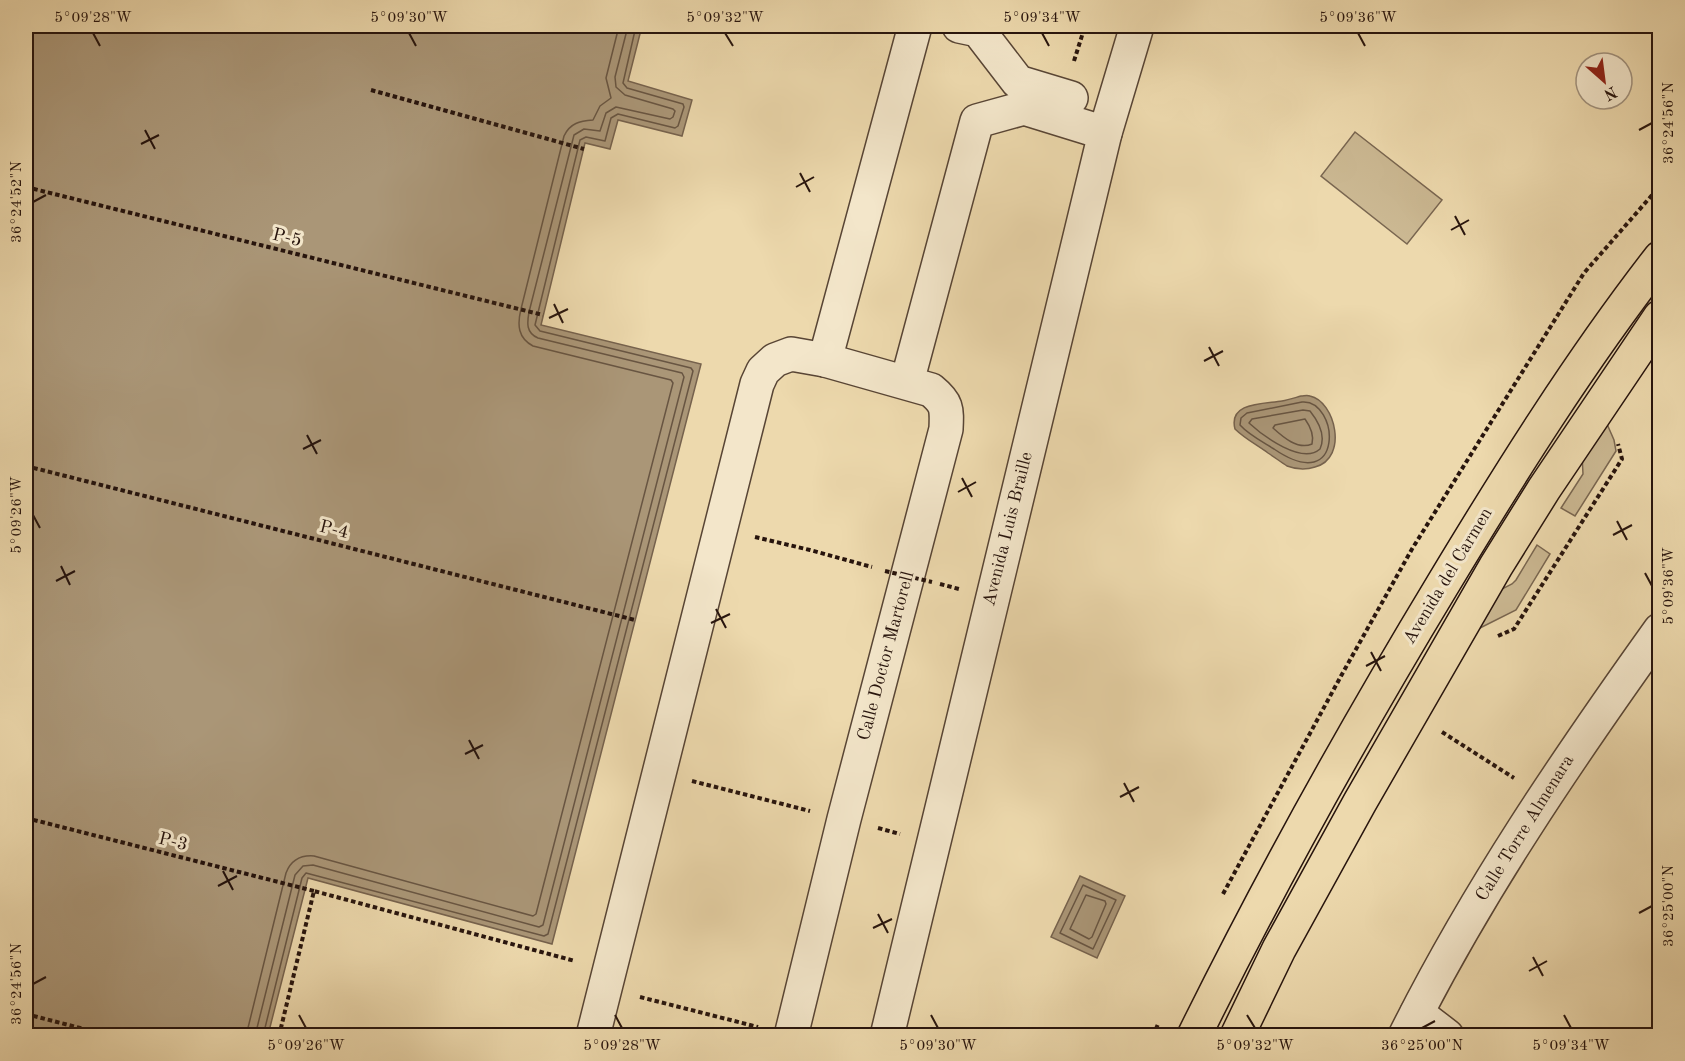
<svg xmlns="http://www.w3.org/2000/svg" width="1685" height="1061" font-family="'Old Standard TT',serif">
<rect width="100%" height="100%" fill="#edd9ad"/>
<filter id="stains"><feTurbulence type="fractalNoise" baseFrequency=".00333" numOctaves="4"/><feColorMatrix values="0 0 0 0 .2 0 0 0 0 .09 0 0 0 0 .02 0 0 0 .5 -.17"/></filter>
<radialGradient id="worn" r=".72"><stop offset=".6" stop-color="#630" stop-opacity="0"/><stop offset="1" stop-color="#630" stop-opacity=".3"/></radialGradient>
<g fill="#cbb892" stroke="#796650" stroke-width="1.5">
<polygon points="1355,132 1442,200 1407,244 1321,176"/>
<polygon points="1607,424 1614,440 1616,451 1575,516 1561,508 1583,474 1582,454"/>
<polygon points="1537,545 1550,554 1516,610 1478,629 1496,592 1512,584 1516,580"/>
</g>
<g fill="#aa9677" stroke="#76624d" stroke-width="1.5">
<polygon points="26,26 642,26 628,81 692,100 682,136 618,120 610,149 585,143 541,325 701,364 552,944 308,878 268,1035 26,1035"/>
<path d="M1301,396C1304,396 1307,395 1310,396C1335,401 1349,458 1315,467C1306,470 1295,469 1287,466C1281,462 1274,457 1268,453C1257,445 1244,438 1235,429C1228,402 1264,404 1282,401C1288,400 1294,398 1301,396Z"/>
<polygon points="1080,876 1125,896 1097,958 1051,937"/>
</g>
<g fill="none" stroke-linecap="round" stroke-linejoin="round">
<g stroke="#685542" stroke-width="1.5">
<path d="M1302,402C1339,399 1346,498 1274,449C1263,442 1249,435 1240,425L1241,418L1247,413Z"/>
<path d="M1303,410L1310,411C1318,421 1326,436 1320,449C1302,465 1263,436 1249,423L1252,419Z"/>
<path d="M1305,419C1310,426 1314,436 1312,444C1298,450 1284,438 1273,428L1275,425Z"/>
<polygon points="1083,885 1116,900 1093,949 1060,933"/>
<polygon points="1086,895 1105,901 1106,904 1092,937 1089,939 1070,929"/>
<path d="M246,1036L286,873C291,860 301,855 314,856L533,916L536,914L673,383L671,380L533,346C518,338 517,325 521,309L564,136C570,123 580,121 593,120L600,106L611,98L606,78L619,26"/>
<path d="M255,1036L295,875L303,866L313,865L539,927L543,925L684,377L682,373L538,338C526,333 527,323 529,312L574,135L584,129L600,131L606,113L616,107L670,119L673,117L675,111L673,109L625,95L616,87L615,77L628,26"/>
<polyline points="263,1036 302,878 306,873 544,936 548,934 693,371 691,368 540,331 535,325 580,140 586,137 605,141 611,118 618,114 675,128 678,126 684,107 683,104 627,88 623,83 636,26"/>
</g>
<g stroke="#584535" stroke-width="36">
<g id="minor">
<polyline points="959,26 978,30 1018,82 1071,98"/>
<polyline points="825,360 915,26"/>
<polyline points="907,382 977,121 1024,108 1105,133"/>
<polyline points="1417,1013 1447,1036"/>
<path d="M593,1036L757,384L763,371L775,360L791,354L825,360L931,390C947,403 947,408 946,429L844,819L791,1036"/>
<polyline points="887,1036 1105,133 1137,26"/>
<path d="M1405,1036C1477,892 1567,760 1660,630"/>
</g>
</g>
<g stroke="#27140d" stroke-width="36">
<g id="major">
<path d="M1194,1036C1270,882 1354,731 1443,584C1510,473 1580,361 1660,258"/>
<polyline points="1237,1036 1279,949 1360,802 1496,566 1544,489 1660,317"/>
</g>
</g>
<g stroke="#27140d" stroke-width="4" stroke-dasharray="4.5 3" stroke-linecap="butt">
<polyline points="1074,61 1085,26"/>
<polyline points="371,90 584,149"/>
<polyline points="26,187 543,315"/>
<polyline points="26,466 635,620"/>
<polyline points="755,537 810,550 872,567"/>
<polyline points="940,584 959,589"/>
<polyline points="1498,636 1514,629 1622,459 1618,444"/>
<polyline points="1442,732 1514,778"/>
<polyline points="692,781 810,811"/>
<polyline points="26,818 314,891"/>
<polyline points="878,828 900,834"/>
<polyline points="1223,894 1341,676 1412,549 1584,273 1660,186"/>
<polyline points="640,997 758,1027"/>
<polyline points="26,1014 111,1036"/>
<polyline points="279,1036 314,891 575,961"/>
<polyline points="1153,1036 1158,1024"/>
</g>
<use href="#minor" stroke="#f3e6ca" stroke-width="33"/>
<use href="#major" stroke="#edd9ad" stroke-width="33"/>
<g stroke="#27140d" stroke-width="4" stroke-dasharray="4.5 3" stroke-linecap="butt">
<polyline points="885,571 932,582"/>
<polyline points="770,1030 793,1036"/>
</g>
</g>
<path fill="none" stroke="#27140d" stroke-width="2" d="M93,33L100,46M409,33L416,46M725,33L733,46M1042,33L1049,46M1358,33L1365,46M145,130L155,149M1639,130L1652,123M141,144L159,135M800,173L810,192M796,187L814,177M33,202L46,195M1455,216L1465,235M1451,230L1469,220M554,304L563,323M549,318L568,309M1209,347L1219,366M1204,361L1223,351M307,435L317,454M303,449L321,440M962,478L972,497M958,492L976,482M33,515L40,528M1617,521L1627,540M1613,535L1632,525M61,566L70,585M1645,573L1652,586M56,581L75,571M716,609L726,628M711,623L730,614M1371,652L1381,671M1366,666L1385,656M469,740L479,759M465,754L483,745M1124,783L1134,802M1120,797L1139,787M223,871L233,890M218,886L237,876M1639,913L1652,906M878,914L888,933M873,928L892,919M1533,957L1543,976M1529,971L1547,961M33,984L46,977M299,1015L306,1028M615,1015L622,1028M931,1015L938,1028M1247,1015L1255,1028M1564,1015L1571,1028M1422,1028L1435,1021"/>
<g text-anchor="middle" dominant-baseline="central" stroke-width="6" stroke-linejoin="round" paint-order="stroke">
<g font-size="18" fill="#27140d" stroke="#f3e6ca">
<text transform="translate(287 238) rotate(14)">P-5</text>
<text transform="translate(1008 529) rotate(-76)">Avenida Luis Braille</text>
<text transform="translate(334 530) rotate(14)">P-4</text>
<text transform="translate(1448 576) rotate(-59)">Avenida del Carmen</text>
<text transform="translate(886 656) rotate(-75)">Calle Doctor Martorell</text>
<text transform="translate(1525 828) rotate(-58)">Calle Torre Almenara</text>
<text transform="translate(173 842) rotate(14)">P-3</text>
</g>
</g>
<rect width="1685" height="1061" fill="none" stroke="#edd9ad" stroke-width="66"/>
<g transform="translate(1604 81) rotate(152)"><circle r="28" fill="#f3e6ca" stroke="#a1927e" stroke-width="1.5"/>
<path d="M0-4.5L10 22L0 15L-10 22Z" fill="#8f2418"/>
<text y="-9" font-size="16" font-weight="bold" text-anchor="middle" fill="#27140d">N</text>
</g>
<rect x="33" y="33" width="1619" height="995" fill="none" stroke="#27140d" stroke-width="2"/>
<g font-size="15" text-anchor="middle" fill="#27140d">
<text x="93" y="22">5°09'28"W</text>
<text x="409" y="22">5°09'30"W</text>
<text x="725" y="22">5°09'32"W</text>
<text x="1042" y="22">5°09'34"W</text>
<text x="1358" y="22">5°09'36"W</text>
<text transform="translate(1668 123) rotate(-90)" y="5">36°24'56"N</text>
<text transform="translate(16 202) rotate(-90)" y="5">36°24'52"N</text>
<text transform="translate(16 515) rotate(-90)" y="5">5°09'26"W</text>
<text transform="translate(1668 586) rotate(-90)" y="5">5°09'36"W</text>
<text transform="translate(1668 906) rotate(-90)" y="5">36°25'00"N</text>
<text transform="translate(16 984) rotate(-90)" y="5">36°24'56"N</text>
<text x="306" y="1050">5°09'26"W</text>
<text x="622" y="1050">5°09'28"W</text>
<text x="938" y="1050">5°09'30"W</text>
<text x="1255" y="1050">5°09'32"W</text>
<text x="1422" y="1050">36°25'00"N</text>
<text x="1571" y="1050">5°09'34"W</text>
</g>
<rect width="100%" height="100%" filter="url(#stains)"/>
<rect width="100%" height="100%" fill="url(#worn)"/>
</svg>
